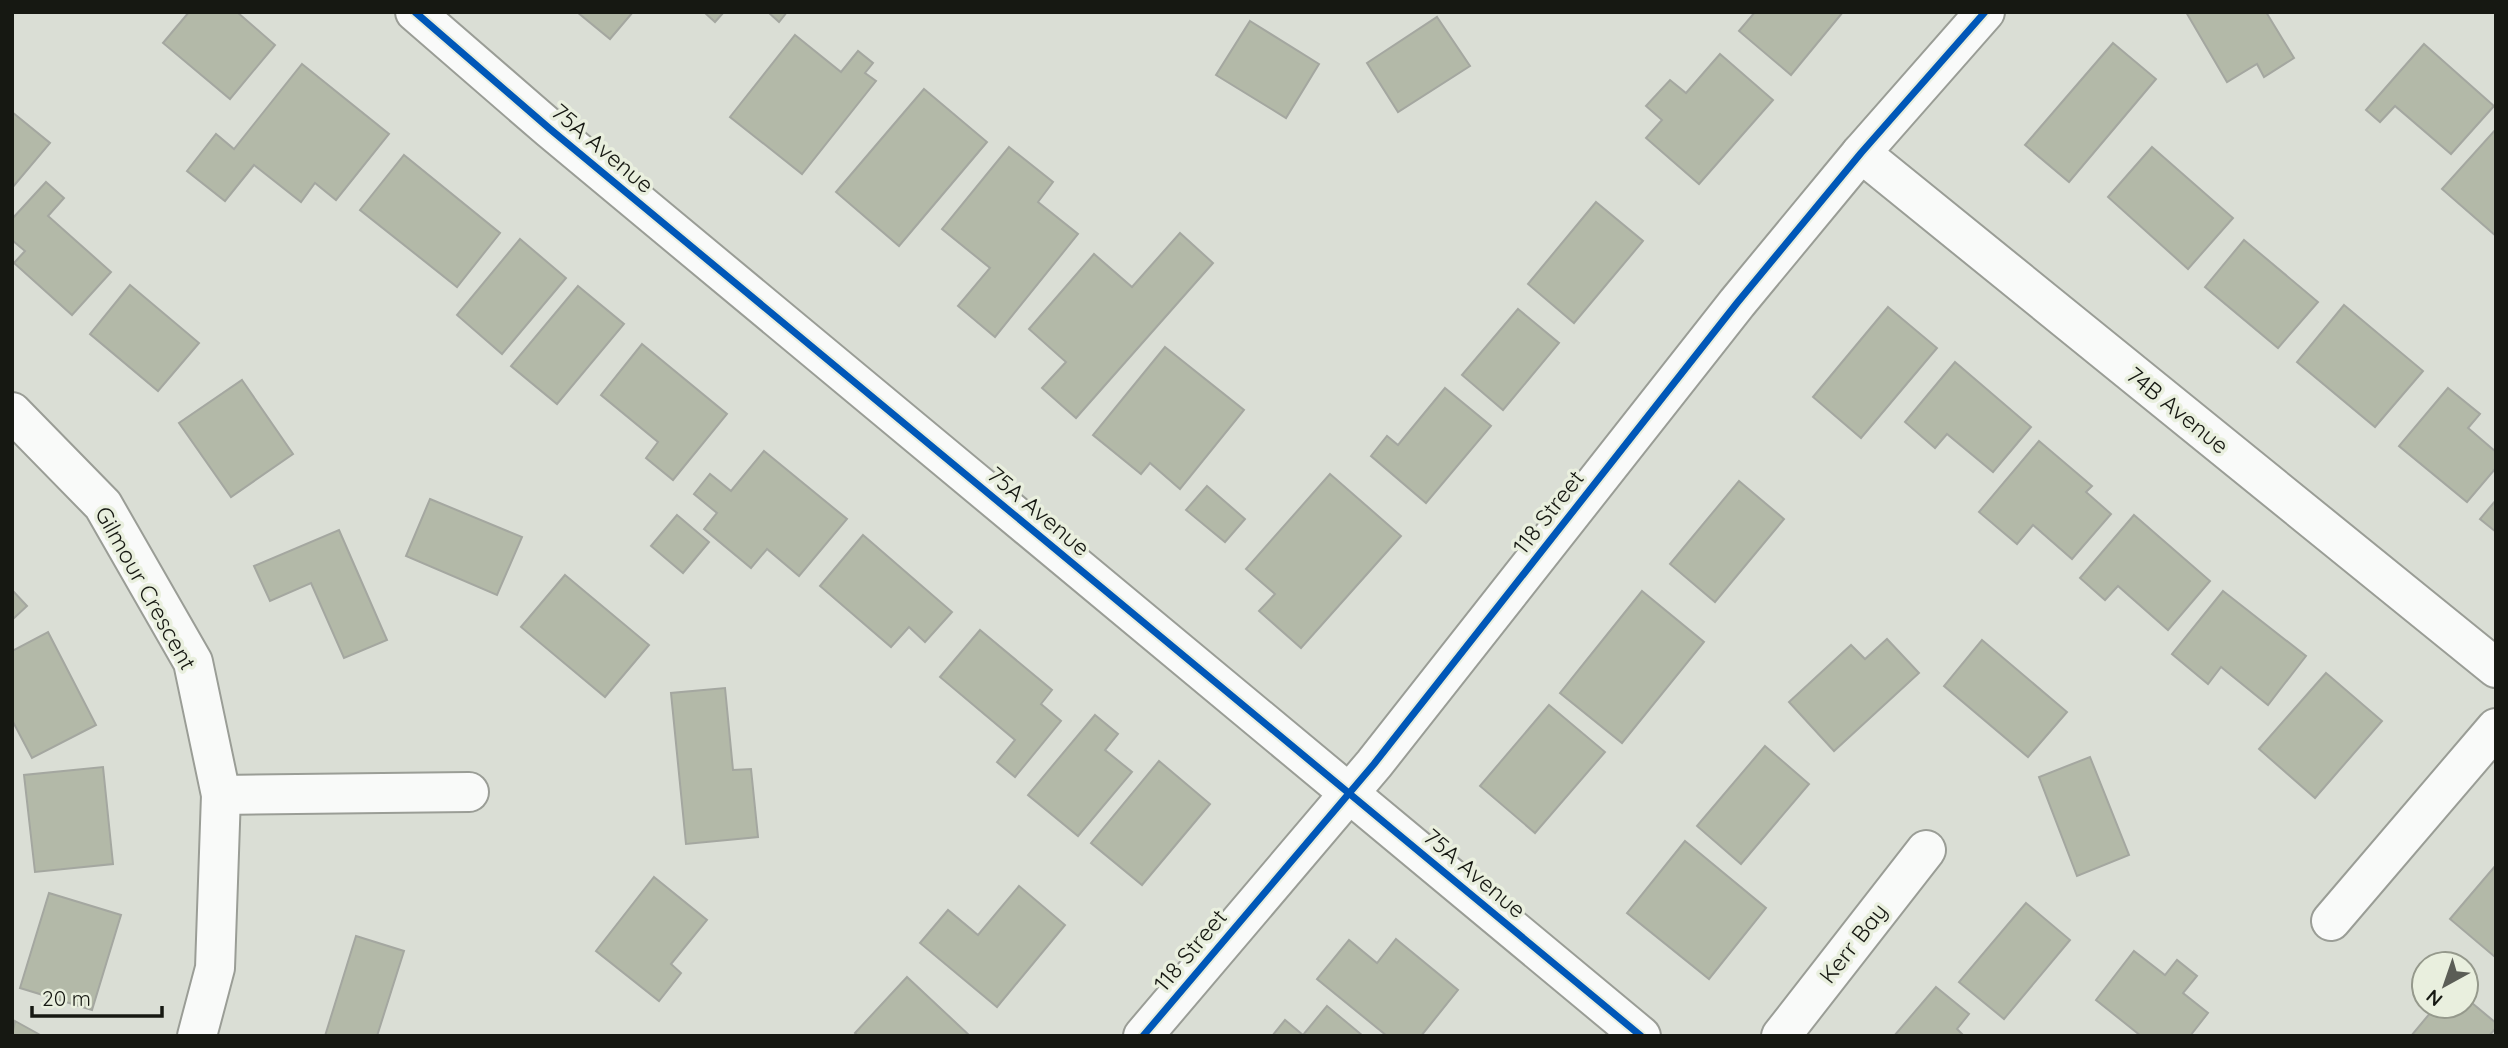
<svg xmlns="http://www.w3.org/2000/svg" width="2508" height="1048" font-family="Quicksand,sans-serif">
<rect width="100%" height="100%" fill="#daded5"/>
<g fill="#b3b9a8" stroke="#a4a7a0" stroke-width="2">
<polygon points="189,12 237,12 275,45 230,99 163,43"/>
<polygon points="577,12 633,12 610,39"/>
<polygon points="704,12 724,12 715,22"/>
<polygon points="768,12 787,12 779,22"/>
<polygon points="1755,12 1843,12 1791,75 1739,31"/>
<polygon points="2186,12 2266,12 2294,58 2264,77 2257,64 2227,82"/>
<polygon points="1437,17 1470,66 1398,112 1367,63"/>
<polygon points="1250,21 1319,64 1286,118 1216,75"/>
<polygon points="795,35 841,72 858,51 873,63 865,73 876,81 802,174 730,117"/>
<polygon points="2113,43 2156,79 2069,182 2025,145"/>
<polygon points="2424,44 2494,106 2451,154 2395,106 2380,122 2366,110"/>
<polygon points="1720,54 1773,100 1699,184 1646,138 1662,120 1646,106 1670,80 1686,93"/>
<polygon points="302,64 389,134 336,200 315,183 301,202 254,165 225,201 187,171 216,134 234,149"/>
<polygon points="924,89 987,142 899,246 836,192"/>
<polygon points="12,112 50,143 12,188"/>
<polygon points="2496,129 2496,236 2442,189"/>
<polygon points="1009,147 1053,182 1038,202 1078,234 995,337 958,306 990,268 942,229"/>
<polygon points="2152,147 2233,218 2188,269 2108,197"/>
<polygon points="404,155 500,233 457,287 360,210"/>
<polygon points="46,182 64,198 48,216 111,272 72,315 14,263 25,251 12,240 12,219"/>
<polygon points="1596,202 1643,241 1574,323 1528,284"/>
<polygon points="1180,233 1213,263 1076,418 1042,388 1066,362 1029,329 1094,254 1132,287"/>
<polygon points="520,239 566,278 502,354 457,315"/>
<polygon points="2244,240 2318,302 2278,348 2205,287"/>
<polygon points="130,285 199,343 158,391 90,334"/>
<polygon points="578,286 624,324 557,404 511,366"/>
<polygon points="2344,305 2423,371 2375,427 2297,362"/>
<polygon points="1888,307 1937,348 1861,438 1813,397"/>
<polygon points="1518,309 1559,343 1503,410 1462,375"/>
<polygon points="642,344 727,414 673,480 646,458 658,442 601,395"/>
<polygon points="1165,347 1244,410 1180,489 1150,463 1141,474 1093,435"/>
<polygon points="1955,362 2031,427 1993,472 1947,434 1935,448 1905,422"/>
<polygon points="242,380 293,454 231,497 179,423"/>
<polygon points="1445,388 1491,426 1426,503 1371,456 1387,436 1398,445"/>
<polygon points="2448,388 2480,414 2468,428 2496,452 2496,468 2467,502 2399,446"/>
<polygon points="2039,441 2092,486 2086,492 2111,514 2072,559 2033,525 2017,544 1979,512"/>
<polygon points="764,451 847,519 799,576 767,549 751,568 704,529 717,513 694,494 710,474 731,491"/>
<polygon points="1330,474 1401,536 1301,648 1259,611 1275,594 1246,569"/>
<polygon points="1739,481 1784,519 1715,602 1670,564"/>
<polygon points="1207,486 1245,519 1225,542 1186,510"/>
<polygon points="430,499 522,537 497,595 406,556"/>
<polygon points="2496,500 2496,532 2480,519"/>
<polygon points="677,515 709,542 683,573 651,546"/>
<polygon points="2134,515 2210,581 2168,630 2118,586 2105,600 2080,578"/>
<polygon points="339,530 387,640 344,658 311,583 270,601 254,566"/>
<polygon points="863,535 952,612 925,642 909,627 891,647 820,586"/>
<polygon points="565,575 649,645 605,697 521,627"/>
<polygon points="12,590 27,606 12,620"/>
<polygon points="1642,591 1704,642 1622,743 1560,693"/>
<polygon points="2223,591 2306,656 2268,705 2221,667 2208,684 2172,654"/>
<polygon points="980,630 1052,690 1041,704 1061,721 1015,777 997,762 1015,740 940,677"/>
<polygon points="48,632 96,725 32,758 12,720 12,651"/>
<polygon points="1887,639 1919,673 1834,751 1789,702 1851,645 1865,659"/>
<polygon points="1982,640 2067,712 2028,757 1944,686"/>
<polygon points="2326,673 2382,721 2315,798 2259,749"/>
<polygon points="725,688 733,770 751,769 758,837 686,844 671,693"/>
<polygon points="1549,705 1605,752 1535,833 1480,786"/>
<polygon points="1095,715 1118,734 1105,750 1132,772 1078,836 1028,795"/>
<polygon points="1765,746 1809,784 1741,864 1697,826"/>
<polygon points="2090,757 2129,855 2077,876 2039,777"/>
<polygon points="1159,761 1210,804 1142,885 1091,843"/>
<polygon points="103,767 113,864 35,872 24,775"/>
<polygon points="1685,841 1766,908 1709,979 1627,913"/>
<polygon points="2496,865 2496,956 2495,957 2450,919"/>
<polygon points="654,877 707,920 671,964 681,973 659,1001 596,951"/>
<polygon points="1019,886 1065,925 997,1007 920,943 948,910 978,935"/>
<polygon points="49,893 121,915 92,1010 20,988"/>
<polygon points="2026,903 2070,940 2004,1019 1959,982"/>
<polygon points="356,936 404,951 377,1036 325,1036"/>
<polygon points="1396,939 1458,990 1421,1036 1387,1036 1317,979 1349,940 1377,963"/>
<polygon points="2134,951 2165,975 2177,960 2197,976 2183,993 2208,1013 2190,1036 2141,1036 2096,1000"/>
<polygon points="907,977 970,1036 858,1036 855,1033"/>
<polygon points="1936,987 1969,1014 1957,1029 1964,1036 1894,1036"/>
<polygon points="2466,998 2496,1023 2496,1028 2489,1036 2411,1036 2436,1006 2466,1006"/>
<polygon points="1327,1006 1363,1036 1272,1036 1285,1020 1303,1035"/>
<polygon points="15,1021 42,1036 12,1036"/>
</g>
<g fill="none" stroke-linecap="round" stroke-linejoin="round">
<g stroke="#9a9d96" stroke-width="42">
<g id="street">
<polyline points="415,12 550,129 1641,1036"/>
<polyline points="1861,153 2496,668"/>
<polyline points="12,412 103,505 193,662 221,795 215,968 197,1036"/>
<polyline points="221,795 469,792"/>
<polyline points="2331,921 2496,728"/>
<polyline points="1143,1036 1374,764 1737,303 1861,153 1985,12"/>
<polyline points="1781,1036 1926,850"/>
</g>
</g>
<use href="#street" stroke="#f9faf9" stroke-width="38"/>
<g stroke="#e9efde" stroke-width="11">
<g id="cycleway">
<polyline points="415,12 550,129 1641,1036"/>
<polyline points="1143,1036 1374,764 1737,303 1861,153 1985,12"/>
</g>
</g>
<use href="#cycleway" stroke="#0057b8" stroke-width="7"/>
</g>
<g text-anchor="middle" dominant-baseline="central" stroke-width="7" stroke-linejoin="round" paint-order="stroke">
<g font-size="23" fill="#161812" stroke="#e9efde">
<text transform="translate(603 148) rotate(40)">75A Avenue</text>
<text transform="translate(2178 410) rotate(39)">74B Avenue</text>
<text transform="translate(1039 511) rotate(40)">75A Avenue</text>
<text transform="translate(1548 512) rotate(-52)">118 Street</text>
<text transform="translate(146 588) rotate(61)">Gilmour Crescent</text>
<text transform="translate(1475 873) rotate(40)">75A Avenue</text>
<text transform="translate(1853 943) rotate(-52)">Kerr Bay</text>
<text transform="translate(1190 950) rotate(-50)">118 Street</text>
</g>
</g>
<rect width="2508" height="1048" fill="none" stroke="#161812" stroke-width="28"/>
<g transform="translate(2445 985) rotate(220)"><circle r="33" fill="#e9efde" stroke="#95998c" stroke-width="2"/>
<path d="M0-5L12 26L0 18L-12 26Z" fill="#5b5d56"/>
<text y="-10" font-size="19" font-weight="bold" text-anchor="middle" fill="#161812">N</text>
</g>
<path d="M32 1006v10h130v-10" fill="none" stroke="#161812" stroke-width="3.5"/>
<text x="42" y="1006" font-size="21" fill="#161812" stroke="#e9efde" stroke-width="5" paint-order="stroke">20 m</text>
</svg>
